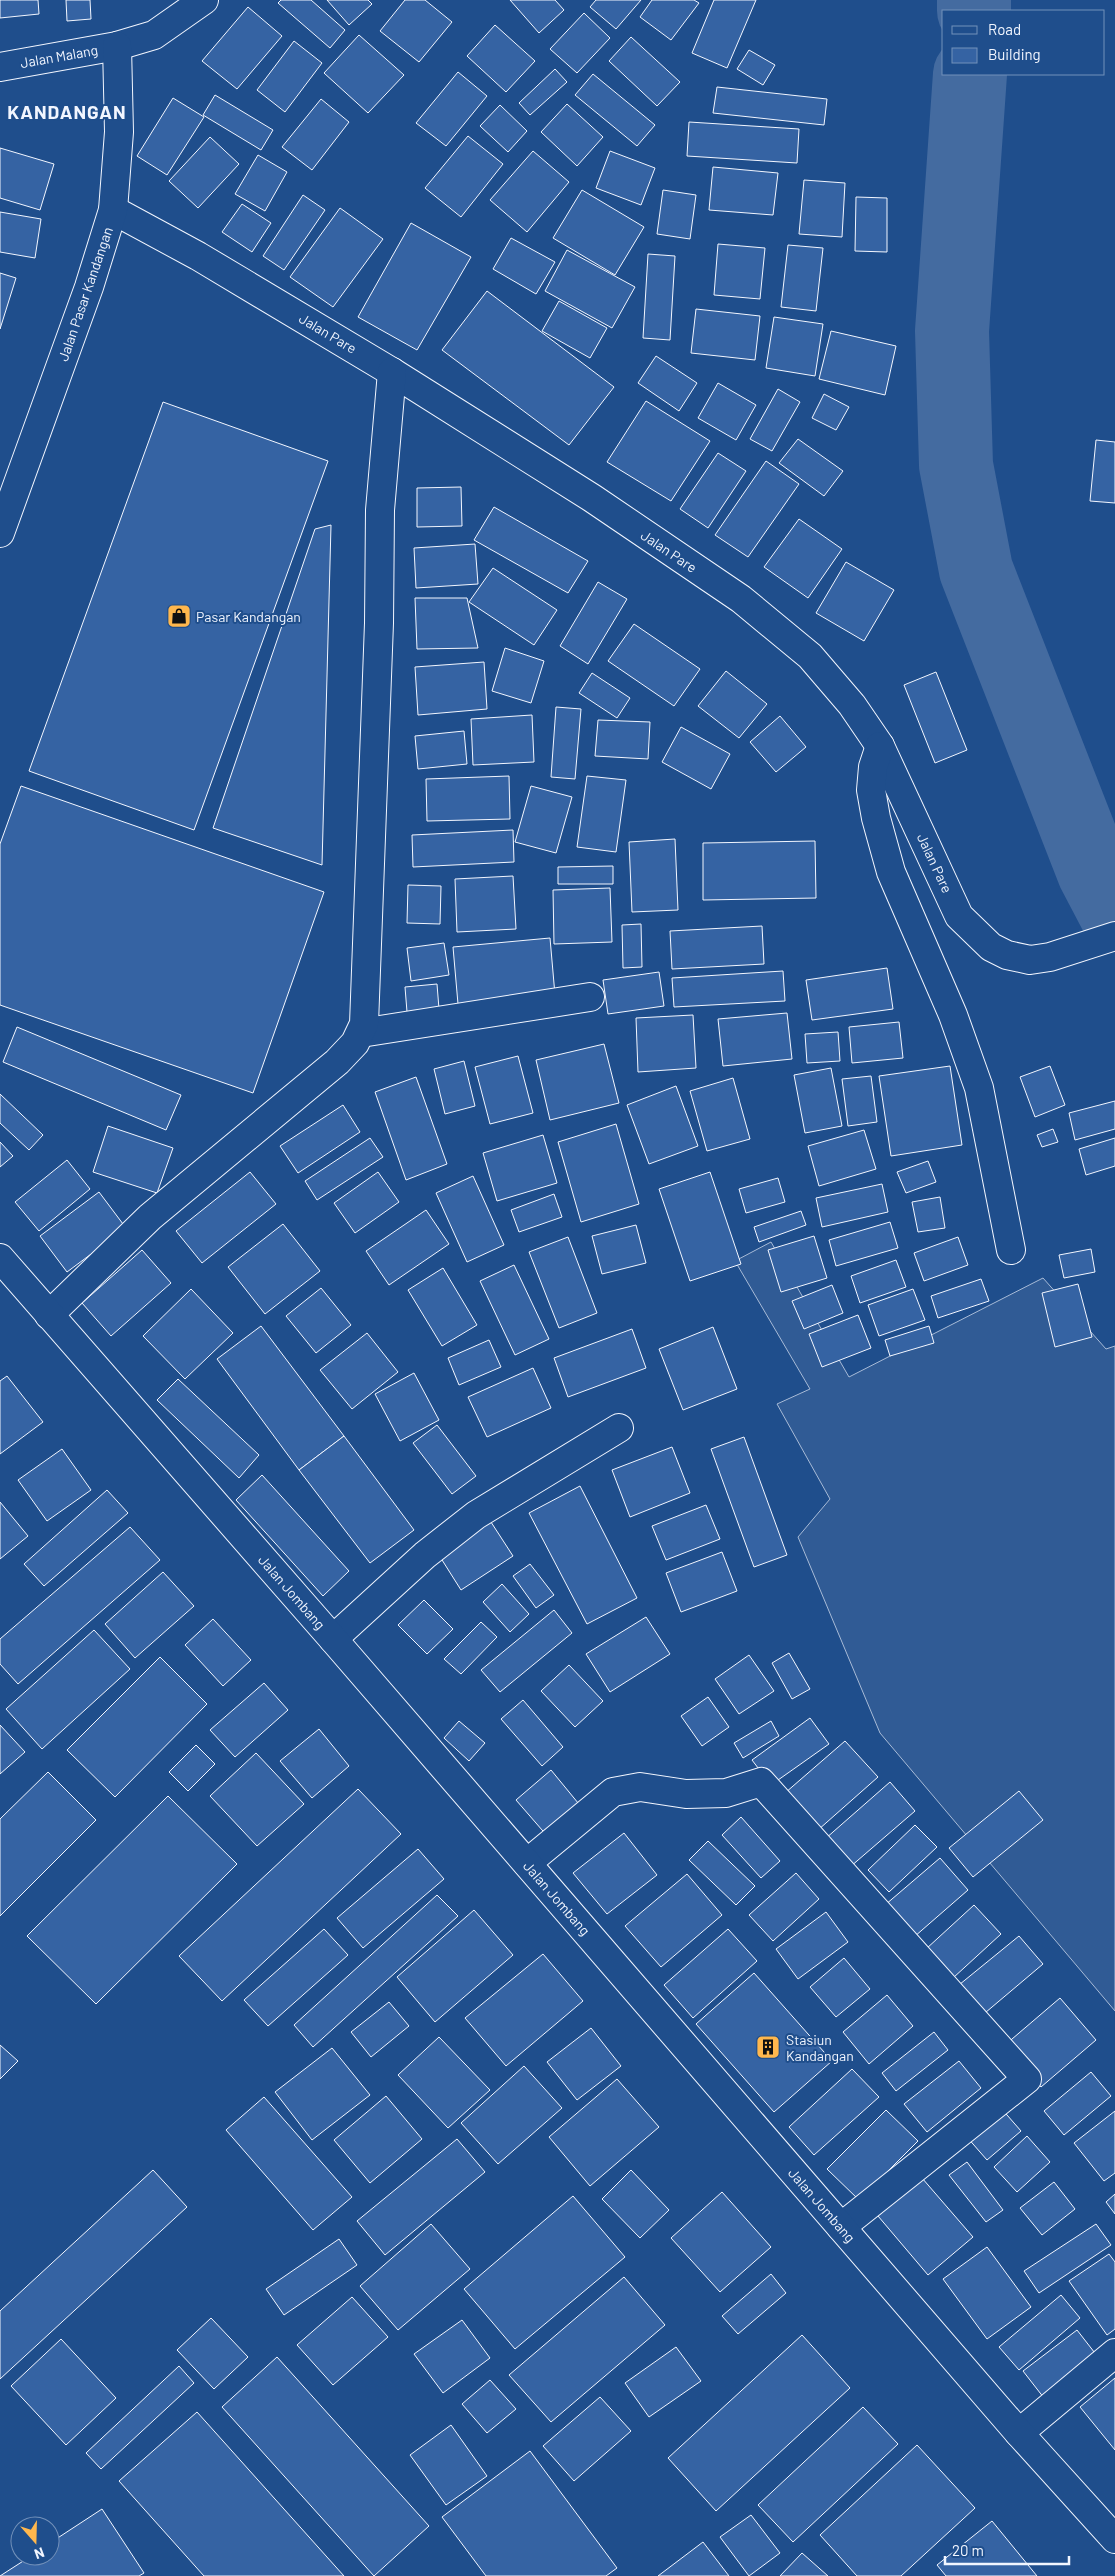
<svg xmlns="http://www.w3.org/2000/svg" width="1115" height="2576" font-family="Barlow,sans-serif">
<rect width="100%" height="100%" fill="#1f4e8c"/>
<polygon fill="#305b95" stroke="#a8bbd7" points="771,1242 849,1377 1043,1278 1106,1349 1115,1346 1115,2011 880,1733 798,1537 830,1499 777,1404 810,1389 735,1261"/>
<g fill="none" stroke-linecap="round" stroke-linejoin="round">
<g stroke="#446ba0" stroke-width="74">
<polyline points="974,11 974,0"/>
<polyline points="970,74 952,331 956,465 976,570 1094,872 1115,912"/>
</g>
</g>
<g fill="#3563a3" stroke="#f2f6ff">
<polygon points="0,0 38,0 39,14 0,18"/>
<polygon points="66,0 90,0 91,19 67,21"/>
<polygon points="281,0 311,0 345,30 330,48 278,3"/>
<polygon points="327,0 368,0 372,4 349,25"/>
<polygon points="405,0 425,0 452,22 419,62 380,31"/>
<polygon points="510,0 555,0 564,10 539,33"/>
<polygon points="596,0 641,0 616,29 590,7"/>
<polygon points="652,0 694,0 699,3 671,40 640,17"/>
<polygon points="714,0 756,0 727,68 692,53"/>
<polygon points="248,7 282,36 237,89 202,61"/>
<polygon points="584,13 610,38 577,73 550,49"/>
<polygon points="495,25 535,61 506,92 467,56"/>
<polygon points="359,35 404,75 368,113 324,73"/>
<polygon points="631,37 680,82 657,106 609,61"/>
<polygon points="294,41 322,63 285,112 257,90"/>
<polygon points="749,50 775,65 763,85 737,69"/>
<polygon points="555,69 567,82 530,115 519,103"/>
<polygon points="458,72 487,96 446,146 416,123"/>
<polygon points="593,74 655,125 637,146 575,95"/>
<polygon points="717,87 827,99 824,125 713,113"/>
<polygon points="215,95 273,130 261,150 203,115"/>
<polygon points="173,98 204,117 167,175 137,156"/>
<polygon points="321,99 349,122 312,170 282,147"/>
<polygon points="567,104 603,137 577,166 541,132"/>
<polygon points="500,105 527,131 508,152 480,126"/>
<polygon points="689,122 799,129 797,163 687,156"/>
<polygon points="468,136 503,164 461,217 425,188"/>
<polygon points="210,137 239,164 198,208 169,181"/>
<polygon points="0,148 54,164 40,210 0,198"/>
<polygon points="533,151 569,182 527,232 490,200"/>
<polygon points="610,151 655,168 641,205 596,188"/>
<polygon points="258,155 287,172 265,211 235,194"/>
<polygon points="713,167 778,173 773,215 709,210"/>
<polygon points="804,180 845,183 842,237 799,234"/>
<polygon points="582,190 644,227 615,275 553,238"/>
<polygon points="663,190 696,195 690,239 657,234"/>
<polygon points="303,195 325,210 284,270 263,256"/>
<polygon points="856,197 887,198 887,252 855,251"/>
<polygon points="242,204 271,223 252,252 222,232"/>
<polygon points="340,208 383,239 333,307 290,277"/>
<polygon points="0,212 41,219 35,258 0,252"/>
<polygon points="411,223 471,257 417,350 358,317"/>
<polygon points="511,238 555,262 536,294 493,269"/>
<polygon points="718,244 765,248 760,299 714,295"/>
<polygon points="788,245 823,248 816,311 781,307"/>
<polygon points="567,250 635,287 612,328 545,291"/>
<polygon points="648,254 675,256 670,340 643,338"/>
<polygon points="0,273 16,278 0,329"/>
<polygon points="487,291 614,387 569,445 442,350"/>
<polygon points="559,301 607,328 590,358 542,331"/>
<polygon points="696,309 760,316 755,360 691,353"/>
<polygon points="774,317 823,324 815,376 766,368"/>
<polygon points="831,331 896,346 885,395 819,379"/>
<polygon points="656,356 697,383 679,411 638,383"/>
<polygon points="718,383 756,405 736,440 698,418"/>
<polygon points="778,389 800,402 772,451 750,439"/>
<polygon points="824,394 849,407 836,430 812,418"/>
<polygon points="646,401 710,441 671,501 607,462"/>
<polygon points="163,402 328,461 194,830 29,771"/>
<polygon points="798,439 843,471 824,496 779,463"/>
<polygon points="1096,440 1115,442 1115,503 1090,501"/>
<polygon points="718,453 746,471 708,528 680,509"/>
<polygon points="766,461 799,484 748,557 715,535"/>
<polygon points="461,487 462,526 417,527 417,488"/>
<polygon points="494,507 588,561 568,593 474,540"/>
<polygon points="799,519 842,549 808,598 764,567"/>
<polygon points="331,525 322,865 213,828 315,529"/>
<polygon points="475,544 478,584 416,588 414,548"/>
<polygon points="846,562 894,590 864,641 816,613"/>
<polygon points="493,568 557,610 534,645 469,602"/>
<polygon points="598,582 627,599 588,664 560,646"/>
<polygon points="415,598 467,598 478,648 417,649"/>
<polygon points="634,624 700,669 674,706 608,661"/>
<polygon points="505,648 544,661 531,703 492,691"/>
<polygon points="484,662 487,709 418,715 415,667"/>
<polygon points="726,671 767,704 739,738 698,706"/>
<polygon points="936,672 967,750 935,763 904,685"/>
<polygon points="592,673 630,698 617,718 579,693"/>
<polygon points="556,707 581,709 575,779 551,777"/>
<polygon points="532,715 534,762 473,765 471,719"/>
<polygon points="780,716 806,747 776,772 750,742"/>
<polygon points="598,720 650,722 648,759 595,756"/>
<polygon points="681,727 730,754 711,789 662,762"/>
<polygon points="464,731 467,764 418,769 415,736"/>
<polygon points="509,776 510,819 427,821 426,779"/>
<polygon points="587,776 626,780 616,852 577,847"/>
<polygon points="21,786 324,892 253,1093 0,1005 0,844"/>
<polygon points="531,786 572,797 556,853 515,842"/>
<polygon points="513,830 514,862 413,867 412,835"/>
<polygon points="675,839 678,910 632,912 629,842"/>
<polygon points="815,841 816,898 703,900 703,843"/>
<polygon points="613,866 613,884 558,884 558,867"/>
<polygon points="513,876 516,929 457,932 455,879"/>
<polygon points="408,885 441,886 440,924 407,923"/>
<polygon points="610,888 612,942 554,944 553,890"/>
<polygon points="641,924 642,967 623,968 622,925"/>
<polygon points="762,926 764,964 672,969 670,931"/>
<polygon points="550,938 555,995 458,1004 453,947"/>
<polygon points="444,943 449,975 411,981 407,948"/>
<polygon points="887,968 893,1009 812,1020 806,980"/>
<polygon points="783,971 785,1001 674,1007 672,978"/>
<polygon points="659,972 664,1006 608,1014 603,980"/>
<polygon points="437,984 439,1009 407,1012 405,987"/>
<polygon points="787,1013 792,1059 723,1066 718,1019"/>
<polygon points="693,1015 696,1068 638,1072 636,1018"/>
<polygon points="899,1022 903,1058 852,1063 849,1027"/>
<polygon points="17,1027 181,1095 166,1130 3,1062"/>
<polygon points="838,1032 840,1061 807,1063 805,1034"/>
<polygon points="604,1044 619,1103 550,1120 536,1060"/>
<polygon points="518,1056 533,1113 490,1124 475,1067"/>
<polygon points="464,1061 475,1106 445,1114 434,1069"/>
<polygon points="950,1066 962,1145 891,1156 879,1076"/>
<polygon points="1050,1066 1065,1105 1035,1117 1020,1077"/>
<polygon points="831,1068 842,1126 805,1133 794,1075"/>
<polygon points="871,1076 877,1122 848,1126 842,1079"/>
<polygon points="416,1077 447,1164 406,1180 375,1092"/>
<polygon points="733,1078 750,1139 707,1151 690,1091"/>
<polygon points="676,1086 698,1146 649,1164 627,1105"/>
<polygon points="0,1094 43,1135 29,1150 0,1123"/>
<polygon points="1115,1101 1115,1129 1075,1140 1069,1113"/>
<polygon points="343,1105 360,1132 298,1173 280,1146"/>
<polygon points="616,1124 639,1204 581,1222 558,1142"/>
<polygon points="108,1126 173,1148 157,1193 93,1172"/>
<polygon points="1053,1129 1058,1142 1042,1147 1037,1135"/>
<polygon points="864,1130 876,1169 819,1186 808,1146"/>
<polygon points="543,1135 557,1183 497,1201 483,1153"/>
<polygon points="370,1138 383,1157 317,1200 305,1181"/>
<polygon points="1115,1138 1115,1166 1086,1175 1079,1149"/>
<polygon points="0,1142 13,1156 0,1167"/>
<polygon points="67,1160 90,1189 39,1231 15,1202"/>
<polygon points="928,1161 936,1182 906,1193 897,1172"/>
<polygon points="250,1172 276,1204 202,1263 176,1231"/>
<polygon points="378,1172 399,1202 355,1233 334,1203"/>
<polygon points="710,1172 741,1264 690,1281 659,1189"/>
<polygon points="473,1176 504,1245 467,1262 436,1193"/>
<polygon points="778,1178 785,1202 746,1213 739,1189"/>
<polygon points="882,1184 888,1212 822,1227 816,1198"/>
<polygon points="99,1192 126,1228 67,1272 40,1236"/>
<polygon points="554,1194 562,1217 519,1232 511,1210"/>
<polygon points="940,1197 945,1228 918,1232 912,1202"/>
<polygon points="426,1210 449,1244 389,1285 366,1251"/>
<polygon points="801,1211 806,1225 759,1242 754,1227"/>
<polygon points="890,1222 898,1248 836,1266 829,1240"/>
<polygon points="283,1224 320,1271 265,1314 228,1267"/>
<polygon points="636,1225 646,1263 602,1274 592,1236"/>
<polygon points="814,1236 827,1278 781,1292 768,1250"/>
<polygon points="568,1237 597,1313 559,1328 529,1252"/>
<polygon points="958,1237 968,1265 924,1281 914,1253"/>
<polygon points="1091,1249 1095,1272 1064,1278 1059,1255"/>
<polygon points="142,1250 171,1283 111,1336 82,1303"/>
<polygon points="896,1260 906,1287 860,1303 851,1276"/>
<polygon points="514,1265 549,1339 515,1355 480,1281"/>
<polygon points="443,1268 477,1325 442,1346 408,1290"/>
<polygon points="981,1279 989,1301 938,1318 931,1296"/>
<polygon points="1078,1284 1092,1337 1055,1347 1042,1293"/>
<polygon points="832,1285 843,1313 804,1329 792,1301"/>
<polygon points="321,1288 351,1325 316,1353 286,1316"/>
<polygon points="191,1289 233,1333 185,1379 143,1336"/>
<polygon points="913,1289 925,1320 879,1336 868,1305"/>
<polygon points="858,1315 871,1348 822,1367 809,1334"/>
<polygon points="261,1326 344,1436 299,1470 217,1359"/>
<polygon points="929,1326 934,1343 890,1356 885,1340"/>
<polygon points="713,1327 737,1389 683,1410 659,1349"/>
<polygon points="632,1329 646,1368 568,1397 554,1358"/>
<polygon points="367,1333 398,1372 352,1409 320,1370"/>
<polygon points="489,1340 501,1367 459,1385 448,1358"/>
<polygon points="533,1368 551,1408 487,1437 468,1397"/>
<polygon points="414,1373 439,1420 400,1441 375,1394"/>
<polygon points="7,1376 43,1422 0,1454 0,1381"/>
<polygon points="178,1379 259,1455 239,1478 157,1400"/>
<polygon points="437,1425 476,1476 452,1494 413,1443"/>
<polygon points="344,1436 414,1530 370,1563 299,1470"/>
<polygon points="744,1437 787,1555 754,1567 711,1449"/>
<polygon points="672,1447 690,1493 630,1517 612,1470"/>
<polygon points="62,1449 91,1490 47,1521 18,1480"/>
<polygon points="262,1475 349,1571 323,1596 236,1500"/>
<polygon points="580,1486 637,1598 587,1624 529,1513"/>
<polygon points="107,1490 128,1513 44,1586 24,1564"/>
<polygon points="0,1502 28,1536 0,1559"/>
<polygon points="706,1505 720,1539 666,1560 652,1526"/>
<polygon points="489,1519 513,1556 461,1590 437,1552"/>
<polygon points="130,1527 160,1560 18,1684 0,1664 0,1639"/>
<polygon points="722,1552 737,1591 681,1612 666,1573"/>
<polygon points="530,1564 554,1595 536,1608 513,1576"/>
<polygon points="163,1572 194,1606 135,1658 105,1624"/>
<polygon points="502,1584 529,1614 510,1632 483,1602"/>
<polygon points="424,1600 453,1629 427,1654 398,1625"/>
<polygon points="554,1610 572,1633 500,1692 481,1670"/>
<polygon points="646,1617 670,1654 610,1692 586,1654"/>
<polygon points="213,1619 251,1660 223,1686 185,1645"/>
<polygon points="481,1622 497,1637 461,1674 444,1659"/>
<polygon points="94,1630 130,1669 42,1749 6,1709"/>
<polygon points="789,1653 810,1689 792,1699 772,1663"/>
<polygon points="749,1655 774,1691 739,1714 715,1679"/>
<polygon points="160,1657 207,1704 115,1797 67,1750"/>
<polygon points="569,1665 603,1701 575,1727 541,1691"/>
<polygon points="264,1683 288,1710 235,1757 210,1730"/>
<polygon points="708,1697 729,1727 702,1746 681,1716"/>
<polygon points="523,1700 563,1747 542,1766 501,1719"/>
<polygon points="810,1718 829,1744 771,1785 752,1760"/>
<polygon points="459,1721 485,1743 469,1761 444,1738"/>
<polygon points="771,1721 779,1736 743,1758 734,1743"/>
<polygon points="0,1725 25,1752 0,1774"/>
<polygon points="319,1729 349,1766 312,1798 280,1761"/>
<polygon points="845,1741 878,1777 818,1830 785,1793"/>
<polygon points="196,1745 215,1764 188,1791 169,1772"/>
<polygon points="256,1753 304,1804 257,1846 210,1796"/>
<polygon points="551,1770 583,1809 549,1838 516,1800"/>
<polygon points="48,1772 96,1820 0,1916 0,1819"/>
<polygon points="890,1782 915,1811 850,1867 825,1839"/>
<polygon points="358,1789 401,1834 222,2001 179,1956"/>
<polygon points="1019,1791 1043,1820 973,1877 949,1848"/>
<polygon points="168,1796 237,1864 96,2004 27,1936"/>
<polygon points="741,1817 780,1861 761,1878 722,1835"/>
<polygon points="915,1825 937,1847 889,1892 868,1870"/>
<polygon points="624,1833 657,1875 607,1914 573,1873"/>
<polygon points="708,1841 755,1886 736,1905 689,1860"/>
<polygon points="418,1849 444,1879 363,1948 337,1918"/>
<polygon points="940,1858 968,1890 914,1937 885,1905"/>
<polygon points="796,1873 819,1899 773,1941 749,1915"/>
<polygon points="687,1874 722,1915 661,1967 625,1926"/>
<polygon points="437,1895 458,1916 313,2047 294,2025"/>
<polygon points="974,1905 1001,1934 953,1978 926,1949"/>
<polygon points="474,1910 513,1955 435,2022 397,1977"/>
<polygon points="826,1912 848,1942 798,1979 776,1949"/>
<polygon points="324,1929 348,1955 268,2026 244,2000"/>
<polygon points="728,1929 757,1961 693,2018 664,1985"/>
<polygon points="1019,1936 1043,1964 979,2018 954,1989"/>
<polygon points="543,1954 583,2001 506,2066 465,2018"/>
<polygon points="844,1958 870,1989 836,2017 810,1987"/>
<polygon points="754,1973 832,2061 774,2112 696,2024"/>
<polygon points="887,1995 913,2026 869,2064 843,2032"/>
<polygon points="1060,1998 1096,2040 1041,2087 1005,2045"/>
<polygon points="389,2002 409,2026 371,2057 351,2032"/>
<polygon points="591,2028 621,2066 577,2100 547,2062"/>
<polygon points="934,2032 948,2050 896,2091 882,2073"/>
<polygon points="439,2037 490,2090 448,2128 398,2075"/>
<polygon points="0,2045 18,2061 0,2079"/>
<polygon points="332,2048 370,2095 312,2140 275,2092"/>
<polygon points="959,2061 981,2088 927,2132 904,2104"/>
<polygon points="524,2066 562,2108 498,2164 461,2123"/>
<polygon points="852,2069 879,2097 814,2155 789,2127"/>
<polygon points="1091,2072 1111,2096 1064,2135 1044,2111"/>
<polygon points="617,2079 659,2127 590,2186 549,2137"/>
<polygon points="386,2096 422,2139 370,2183 334,2140"/>
<polygon points="264,2097 352,2197 313,2230 226,2130"/>
<polygon points="1000,2107 1021,2131 987,2160 966,2136"/>
<polygon points="886,2110 918,2141 859,2200 827,2169"/>
<polygon points="1115,2111 1115,2173 1104,2181 1074,2143"/>
<polygon points="1027,2136 1050,2162 1017,2192 994,2167"/>
<polygon points="457,2139 485,2172 385,2255 357,2221"/>
<polygon points="967,2162 1003,2210 986,2222 949,2175"/>
<polygon points="153,2170 187,2207 0,2379 0,2311"/>
<polygon points="631,2170 669,2210 640,2238 602,2199"/>
<polygon points="922,2178 973,2237 928,2275 878,2216"/>
<polygon points="1054,2182 1075,2209 1042,2235 1020,2208"/>
<polygon points="722,2192 771,2247 720,2292 671,2238"/>
<polygon points="1115,2194 1115,2214 1106,2202"/>
<polygon points="573,2196 625,2257 515,2349 464,2289"/>
<polygon points="431,2224 470,2269 398,2330 360,2286"/>
<polygon points="1096,2224 1111,2245 1039,2293 1024,2271"/>
<polygon points="339,2239 357,2265 284,2315 266,2289"/>
<polygon points="987,2247 1031,2307 987,2339 943,2279"/>
<polygon points="1109,2254 1115,2262 1115,2329 1107,2335 1069,2281"/>
<polygon points="771,2274 786,2293 738,2334 722,2316"/>
<polygon points="624,2277 665,2325 551,2422 509,2375"/>
<polygon points="1061,2295 1080,2318 1019,2370 999,2347"/>
<polygon points="352,2297 388,2337 333,2385 297,2345"/>
<polygon points="211,2318 248,2357 214,2389 177,2350"/>
<polygon points="462,2320 490,2358 443,2393 414,2354"/>
<polygon points="1077,2330 1098,2357 1044,2398 1023,2371"/>
<polygon points="802,2335 850,2388 716,2511 668,2458"/>
<polygon points="61,2339 116,2398 66,2445 11,2386"/>
<polygon points="676,2347 701,2381 649,2417 625,2383"/>
<polygon points="277,2357 429,2526 374,2576 222,2407"/>
<polygon points="179,2366 194,2383 101,2469 86,2453"/>
<polygon points="1115,2378 1115,2450 1080,2407"/>
<polygon points="490,2380 516,2409 487,2433 462,2404"/>
<polygon points="600,2397 631,2431 574,2481 543,2446"/>
<polygon points="863,2407 898,2444 793,2542 758,2505"/>
<polygon points="197,2412 344,2576 204,2576 119,2481"/>
<polygon points="451,2425 487,2476 446,2505 410,2455"/>
<polygon points="917,2445 975,2508 901,2576 857,2576 820,2535"/>
<polygon points="530,2451 617,2568 606,2576 486,2576 442,2517"/>
<polygon points="102,2509 144,2573 139,2576 0,2576 31,2556 50,2556 50,2543"/>
<polygon points="751,2515 780,2553 749,2576 720,2537"/>
<polygon points="992,2521 1037,2576 946,2576 937,2565"/>
<polygon points="703,2542 729,2576 658,2576"/>
<polygon points="802,2553 828,2576 780,2576"/>
</g>
<g fill="none" stroke-linecap="round" stroke-linejoin="round">
<g stroke="#f2f6ff" stroke-width="30">
<g id="minor">
<polyline points="113,210 198,256 392,372 592,498 741,599 810,656 852,705 880,746 959,916 991,947 1007,955 1030,960 1050,957 1115,936"/>
<polyline points="880,746 873,767 871,790 876,818 891,872 953,1015 979,1088 1011,1250"/>
<polyline points="361,1033 590,997"/>
<polyline points="49,1315 150,1217 337,1062 355,1043 364,1024 379,623 380,510 392,372"/>
<polyline points="333,1639 425,1555 476,1515 619,1428"/>
<polyline points="527,1863 613,1792 640,1787 686,1794 726,1793 761,1782 1027,2079 841,2227"/>
<polyline points="1019,2433 1115,2353"/>
</g>
</g>
<g stroke="#f2f6ff" stroke-width="30">
<g id="primary">
<polyline points="0,67 117,46 154,35 204,0"/>
<polyline points="0,533 89,287 113,210 119,132 117,46"/>
<polyline points="0,1258 333,1639 1019,2433 1115,2539"/>
</g>
</g>
<use href="#minor" stroke="#1f4e8c" stroke-width="28"/>
<use href="#primary" stroke="#1f4e8c" stroke-width="28"/>
</g>
<defs>
<g id="shop-square" transform="scale(1.25)"><rect x="-9" y="-9" width="18" height="18" rx="4" fill="#ffb74d" stroke="#1f4e8c"/><path d="M-5-2.5h2.3a2.7 3.5 0 0 1 5.4 0H5L5.5 6h-11ZM-1.5-2.5h3a1.5 2.3 0 0 0-3 0Z" fill="#111"/></g>
<g id="building-square" transform="scale(1.25)"><rect x="-9" y="-9" width="18" height="18" rx="4" fill="#ffb74d" stroke="#1f4e8c"/><path d="M-4-6H4V6H1V3H-1V6H-4ZM-2.5-4.3h1.7v1.8h-1.7ZM.8-4.3h1.7v1.8H.8ZM-2.5-1h1.7V.8h-1.7ZM.8-1h1.7V.8H.8Z" fill="#111"/></g>
</defs>
<g fill-rule="evenodd">
<use href="#shop-square" x="179" y="616"/>
<use href="#building-square" x="768" y="2047"/>
</g>
<g text-anchor="middle" dominant-baseline="central" stroke-width="4" stroke-linejoin="round" paint-order="stroke">
<g font-size="14" fill="#f2f6ff" stroke="#1f4e8c">
<text transform="translate(59 56) rotate(-10)">Jalan Malang</text>
<text transform="translate(85 294) rotate(-71)">Jalan Pasar Kandangan</text>
<text transform="translate(328 333) rotate(31)">Jalan Pare</text>
<text transform="translate(669 551) rotate(34)">Jalan Pare</text>
<text transform="translate(935 863) rotate(65)">Jalan Pare</text>
<text transform="translate(292 1592) rotate(49)">Jalan Jombang</text>
<text transform="translate(557 1898) rotate(49)">Jalan Jombang</text>
<text transform="translate(822 2205) rotate(49)">Jalan Jombang</text>
</g>
<g font-size="14" fill="#f2f6ff" stroke="#1f4e8c" text-anchor="start">
<text x="196" y="616">Pasar Kandangan</text>
<text x="786" y="2039">Stasiun<tspan x="786" dy="16">Kandangan</tspan></text>
</g>
<g font-size="19" font-weight="bold" letter-spacing="1" fill="#f2f6ff" stroke="#1f4e8c">
<text x="67" y="111">KANDANGAN</text>
</g>
</g>
<rect x="942" y="10" width="162" height="65" fill="#1f4e8c" stroke="#7391ba"/>
<rect x="952" y="26" width="25" height="8" fill="#1f4e8c" stroke="#7391ba"/>
<text x="988" y="35" font-size="15" fill="#f2f6ff">Road</text>
<rect x="952" y="48" width="25" height="15" fill="#3563a3" stroke="#7391ba"/>
<text x="988" y="60" font-size="15" fill="#f2f6ff">Building</text>
<g transform="translate(35 2541) rotate(160)"><circle r="24" fill="#1f4e8c" stroke="#7391ba"/>
<path d="M0-4L9 19L0 12L-9 19Z" fill="#ffb74d"/>
<text y="-8" font-size="14" font-weight="bold" text-anchor="middle" fill="#f2f6ff">N</text>
</g>
<path d="M945 2556v8h124v-8" fill="none" stroke="#f2f6ff" stroke-width="2.5"/>
<text x="952" y="2556" font-size="15" fill="#f2f6ff" stroke="#1f4e8c" stroke-width="4" paint-order="stroke">20 m</text>
</svg>
